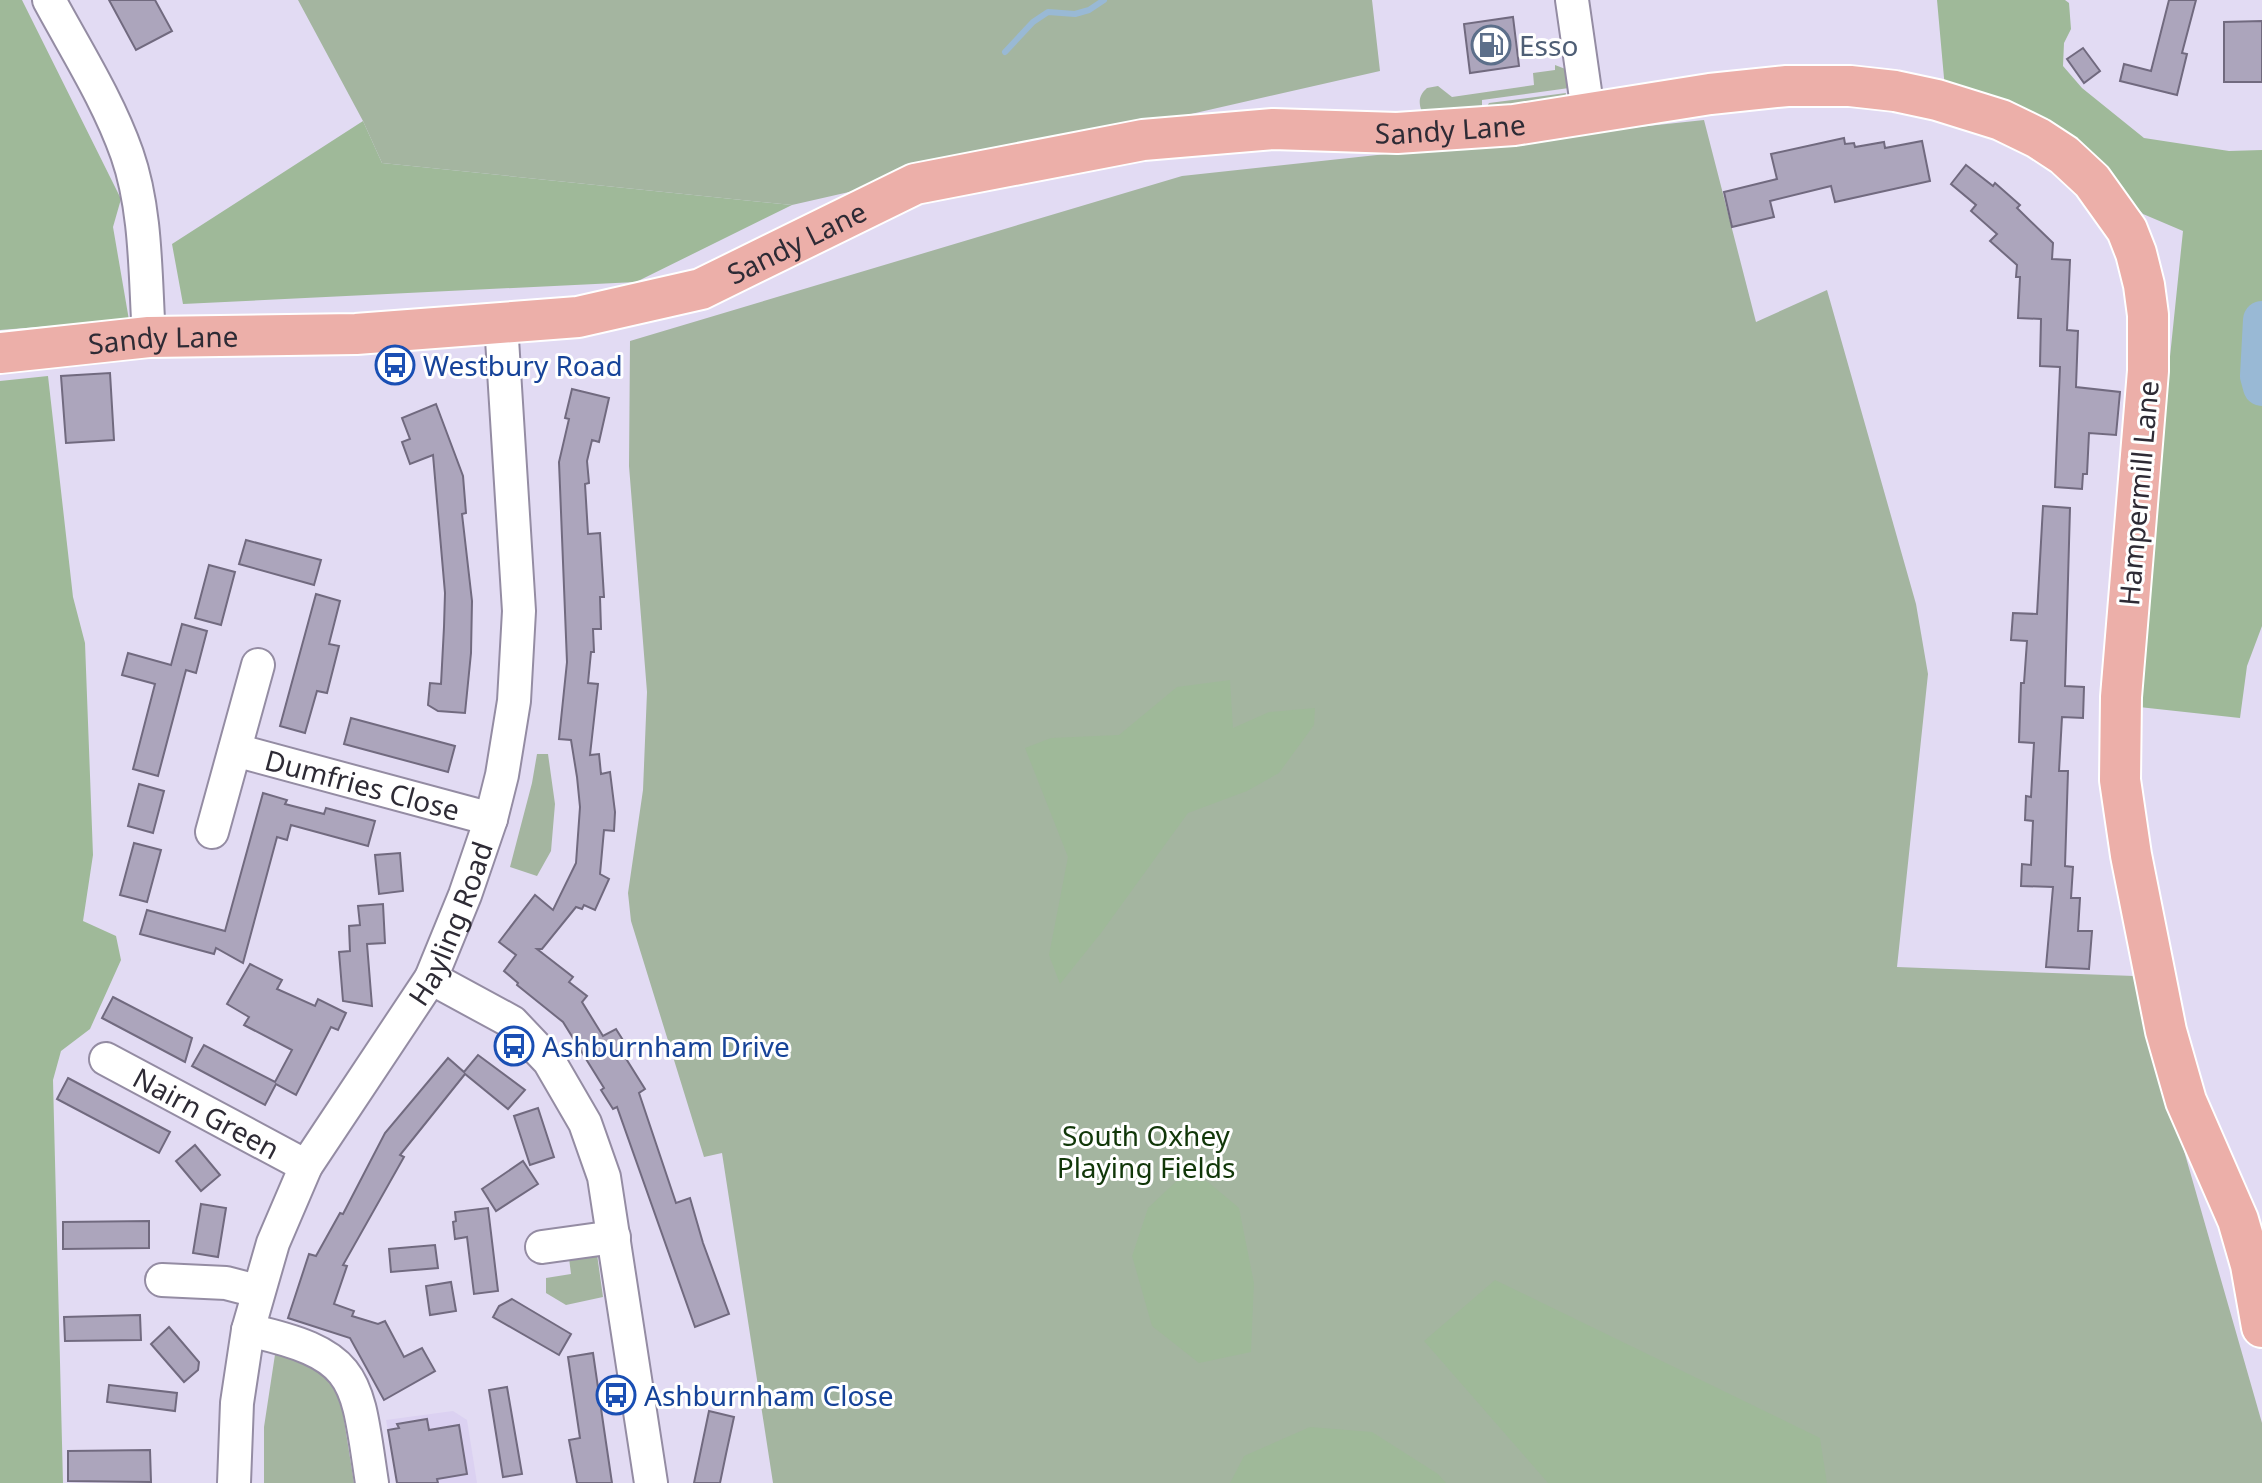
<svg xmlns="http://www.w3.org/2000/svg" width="2262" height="1483" font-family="'Noto Sans',sans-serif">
<rect width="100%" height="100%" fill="#e2dbf3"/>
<polygon fill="#dbd1f1" points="453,1411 467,1420 477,1483 397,1483 386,1420"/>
<g fill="#a4b5a0">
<polygon points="298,0 1372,0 1380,71 792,205 382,163 363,121"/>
<path d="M1555,65L1568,70L1569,88L1482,100V114L1422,112C1418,102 1419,95 1427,88L1438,86L1452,97L1534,85L1533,73L1555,70Z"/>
<polygon points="1566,93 1565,99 1486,108 1489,103"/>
<polygon points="1704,120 1756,322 1827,290 1916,604 1928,674 1897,967 2134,976 2262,1423 2262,1483 773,1483 722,1153 704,1157 631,921 628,893 643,790 647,692 629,466 630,341 1182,176"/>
<polygon points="537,754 548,754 555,804 551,851 537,876 510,867 532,783"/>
<polygon points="596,1247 603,1297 566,1305 546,1293 546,1278 571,1274 569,1258"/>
<polygon points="276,1348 313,1361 346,1399 342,1407 354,1483 264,1483 264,1427"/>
</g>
<g fill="#9fb999">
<polygon points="0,0 22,0 121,199 113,227 129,320 0,330"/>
<polygon points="1937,0 2065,0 2069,3 2071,29 2064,43 2063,66 2082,88 2144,138 2229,151 2262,150 2262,626 2247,666 2240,718 2139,707 2151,540 2183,231 2143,214 2069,136 1945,89"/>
<polygon points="363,121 382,163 792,205 636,282 183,304 172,244"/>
<polygon points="48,376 73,597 85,643 93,855 83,921 116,936 121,960 90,1029 61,1051 53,1080 63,1483 0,1483 0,381"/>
<polygon points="1230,680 1233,728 1269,712 1315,708 1314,725 1279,773 1247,791 1188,813 1101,933 1060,984 1049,955 1068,857 1025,748 1051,738 1119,735 1177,687"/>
<polygon points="1186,1172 1208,1182 1239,1208 1254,1283 1251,1352 1199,1363 1152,1326 1132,1256 1148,1208"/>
<polygon points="1495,1280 1820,1438 1827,1483 1548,1483 1424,1341"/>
<polygon points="1310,1427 1372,1432 1438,1474 1446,1483 1230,1483 1244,1456"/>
</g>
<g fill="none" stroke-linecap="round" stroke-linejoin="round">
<polyline stroke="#99b9d5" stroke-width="6" points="1005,52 1033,22 1048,12 1075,14 1089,10 1104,0"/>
<polyline stroke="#99b9d5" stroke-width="38" points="2262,320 2259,376 2262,387"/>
</g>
<g fill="#aca5bc" stroke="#716a7f" stroke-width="2">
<polygon points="109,0 155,0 172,31 136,50"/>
<polygon points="2169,0 2196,0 2182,53 2187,54 2177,95 2120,81 2124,64 2151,71"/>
<polygon points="1513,17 1519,66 1470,73 1464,24"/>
<polygon points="2262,21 2262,82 2224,82 2224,22"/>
<polygon points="2083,48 2100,71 2084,83 2067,59"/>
<polygon points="1844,138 1845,144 1854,143 1855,147 1884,142 1885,148 1922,141 1930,181 1835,202 1831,186 1770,201 1774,217 1732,227 1724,192 1777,179 1771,154"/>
<polygon points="1966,165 1993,186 1995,183 2020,205 2017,208 2053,243 2052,259 2070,260 2067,330 2078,331 2076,387 2120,392 2116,435 2089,433 2087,474 2083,474 2082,489 2055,487 2060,367 2040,366 2041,319 2018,318 2020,277 2016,277 2017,265 1990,241 1997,234 1971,211 1976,205 1951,184"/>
<polygon points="110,373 114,440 66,443 61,376"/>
<polygon points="572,389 609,398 599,442 592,440 587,461 589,483 585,484 588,534 600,533 604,597 600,597 601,629 593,629 594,652 591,652 588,683 598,684 590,755 599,754 601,774 610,772 615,812 614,831 604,830 600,874 609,879 595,910 584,905 582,909 576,907 542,949 537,949 573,977 569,982 587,996 582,1002 603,1036 616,1029 626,1045 620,1049 645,1089 639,1093 676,1203 690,1198 703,1243 729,1314 695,1327 617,1107 613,1109 601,1090 604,1088 563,1022 517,985 518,983 504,971 516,955 499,942 535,895 553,910 576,863 580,807 577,777 571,740 559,739 567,662 559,462 569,419 565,418"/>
<polygon points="436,404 463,476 466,513 462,514 472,601 471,653 465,713 438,711 428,705 430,683 441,684 444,627 445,593 433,455 410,464 402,442 410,439 402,418"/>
<polygon points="2043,506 2070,508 2065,686 2084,687 2083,718 2062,717 2059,771 2068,771 2065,866 2073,867 2071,898 2080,898 2078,931 2092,931 2089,969 2046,967 2053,887 2021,886 2022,864 2031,865 2033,821 2025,820 2026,796 2031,797 2034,743 2019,742 2021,683 2024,683 2027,641 2011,640 2013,613 2037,614"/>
<polygon points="246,540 321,560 314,585 239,564"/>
<polygon points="209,565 235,572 221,625 195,618"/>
<polygon points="316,594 340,601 329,644 339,646 327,693 317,691 305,733 280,726"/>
<polygon points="182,624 207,631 196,673 186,670 158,776 133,769 155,684 122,675 128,653 171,665"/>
<polygon points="351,718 455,746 448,772 344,744"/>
<polygon points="139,784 164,791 153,833 128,826"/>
<polygon points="263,793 287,800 285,804 324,814 326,808 375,821 368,846 291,825 287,840 277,837 243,963 216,948 214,954 140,934 147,910 225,931"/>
<polygon points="134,843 161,850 147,902 120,895"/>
<polygon points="400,853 403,891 379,894 375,855"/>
<polygon points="383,904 385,943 367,944 372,1006 343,1001 339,952 350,951 349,926 360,925 358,906"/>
<polygon points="250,964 282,980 277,989 315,1006 318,999 346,1013 338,1030 331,1027 296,1095 276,1084 265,1105 192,1066 204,1045 275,1082 292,1050 244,1025 249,1017 227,1004"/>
<polygon points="113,997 192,1038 185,1062 102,1018"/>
<polygon points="478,1055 525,1090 508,1109 465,1074 400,1155 404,1157 343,1265 347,1266 334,1304 354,1311 352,1316 378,1324 385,1321 404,1357 422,1348 435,1371 384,1400 350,1338 288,1318 309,1254 316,1256 340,1213 343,1214 385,1133 448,1058 464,1072"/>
<polygon points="68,1078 170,1132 159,1153 57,1099"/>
<polygon points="538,1108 554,1157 530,1165 514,1116"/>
<polygon points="195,1145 220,1175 201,1191 176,1161"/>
<polygon points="523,1161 538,1184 496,1211 482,1189"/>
<polygon points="201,1204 226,1208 218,1257 193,1253"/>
<polygon points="488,1208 498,1291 474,1294 467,1237 455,1239 453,1222 456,1221 455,1212"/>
<polygon points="149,1221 149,1248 63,1249 63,1222"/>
<polygon points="435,1245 438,1268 391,1272 389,1249"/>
<polygon points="451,1282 456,1311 430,1315 426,1286"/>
<polygon points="512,1299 571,1334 559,1355 493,1317 499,1306"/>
<polygon points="140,1315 141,1340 65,1341 64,1317"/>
<polygon points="169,1327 199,1362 198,1370 184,1382 151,1344"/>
<polygon points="593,1353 604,1429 612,1483 577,1483 569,1440 580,1438 568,1357"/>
<polygon points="109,1385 177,1393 175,1411 107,1402"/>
<polygon points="507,1387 522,1474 503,1477 489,1390"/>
<polygon points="709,1411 734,1417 726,1454 720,1483 694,1483"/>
<polygon points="427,1419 429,1430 459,1425 467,1474 437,1479 438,1483 397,1483 388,1430 399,1428 397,1424"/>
<polygon points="150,1450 151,1482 68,1481 68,1451"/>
</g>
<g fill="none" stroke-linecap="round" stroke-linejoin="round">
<g stroke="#948ca3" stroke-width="36">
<g id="minor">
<path d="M49,0C76,50 108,100 127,154C147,211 145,278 149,337"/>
<polyline points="1572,0 1588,112"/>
<path id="s1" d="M235,750L491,819"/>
<polyline points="212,832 258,665"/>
<polyline points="431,978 512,1022 549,1061 585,1123 604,1177 651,1483"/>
<path id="s2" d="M106,1059L306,1166"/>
<polyline points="542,1247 614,1237"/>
<polyline points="162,1280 226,1283 257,1291"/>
<path d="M248,1330C361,1355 356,1378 372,1483"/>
<path id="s3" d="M234,1483L237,1403L248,1330L273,1243L306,1166L431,978L465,895L491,819L502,775L514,701L519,611L501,323"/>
</g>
</g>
<g stroke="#fff" stroke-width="44">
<g id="major">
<path id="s4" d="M0,353L149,337L356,334L578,317L701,289L915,184L1143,140L1273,129L1397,133L1514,125L1710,94L1787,86H1850L1895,91L1937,100L2001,120L2038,138L2064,155L2092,181L2127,230L2136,253L2144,285L2148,315V371L2121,697L2120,780L2131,855L2166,1031L2186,1101L2238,1220L2251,1265L2262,1327"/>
</g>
</g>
<use href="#minor" stroke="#fff" stroke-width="32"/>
<use href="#major" stroke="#ecafa9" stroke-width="40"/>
</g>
<defs>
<g id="fuel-ring" transform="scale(2)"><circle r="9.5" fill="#fff" stroke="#5c6f8a" stroke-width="1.5"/><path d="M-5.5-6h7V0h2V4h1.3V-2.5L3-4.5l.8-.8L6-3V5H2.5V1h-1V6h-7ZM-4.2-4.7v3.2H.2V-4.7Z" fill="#5c6f8a"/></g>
<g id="bus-ring" transform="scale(2)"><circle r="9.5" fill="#fff" stroke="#1a4fb4" stroke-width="1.5"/><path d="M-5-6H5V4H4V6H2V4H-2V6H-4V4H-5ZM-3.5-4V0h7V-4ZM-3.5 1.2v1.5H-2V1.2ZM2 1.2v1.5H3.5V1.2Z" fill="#1a4fb4"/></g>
</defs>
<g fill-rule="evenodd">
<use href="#fuel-ring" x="1491" y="45"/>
<use href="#bus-ring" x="395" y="365"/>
<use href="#bus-ring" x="514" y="1046"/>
<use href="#bus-ring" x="616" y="1395"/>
</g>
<g text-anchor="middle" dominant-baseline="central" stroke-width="6" stroke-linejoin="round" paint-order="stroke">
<g font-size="28" fill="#4e5e75" stroke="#fff" text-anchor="start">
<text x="1519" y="45">Esso</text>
</g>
<g font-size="28" fill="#2e2b35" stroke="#fff">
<text stroke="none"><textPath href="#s4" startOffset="1484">Sandy Lane</textPath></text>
<text stroke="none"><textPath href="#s4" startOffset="812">Sandy Lane</textPath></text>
<text stroke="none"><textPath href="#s4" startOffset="164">Sandy Lane</textPath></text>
<text transform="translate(2138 493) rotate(-85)">Hampermill Lane</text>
<text stroke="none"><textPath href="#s1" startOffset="132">Dumfries Close</textPath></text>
<text stroke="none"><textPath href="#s3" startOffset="612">Hayling Road</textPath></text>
<text stroke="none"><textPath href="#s2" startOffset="114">Nairn Green</textPath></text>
</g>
<g font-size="28" fill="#164399" stroke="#fff" text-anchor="start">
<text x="423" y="365">Westbury Road</text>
<text x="542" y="1046">Ashburnham Drive</text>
<text x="644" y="1395">Ashburnham Close</text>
</g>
<g font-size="28" fill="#113709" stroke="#fff">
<text x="1146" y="1135">South Oxhey<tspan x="1146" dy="32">Playing Fields</tspan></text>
</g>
</g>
</svg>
